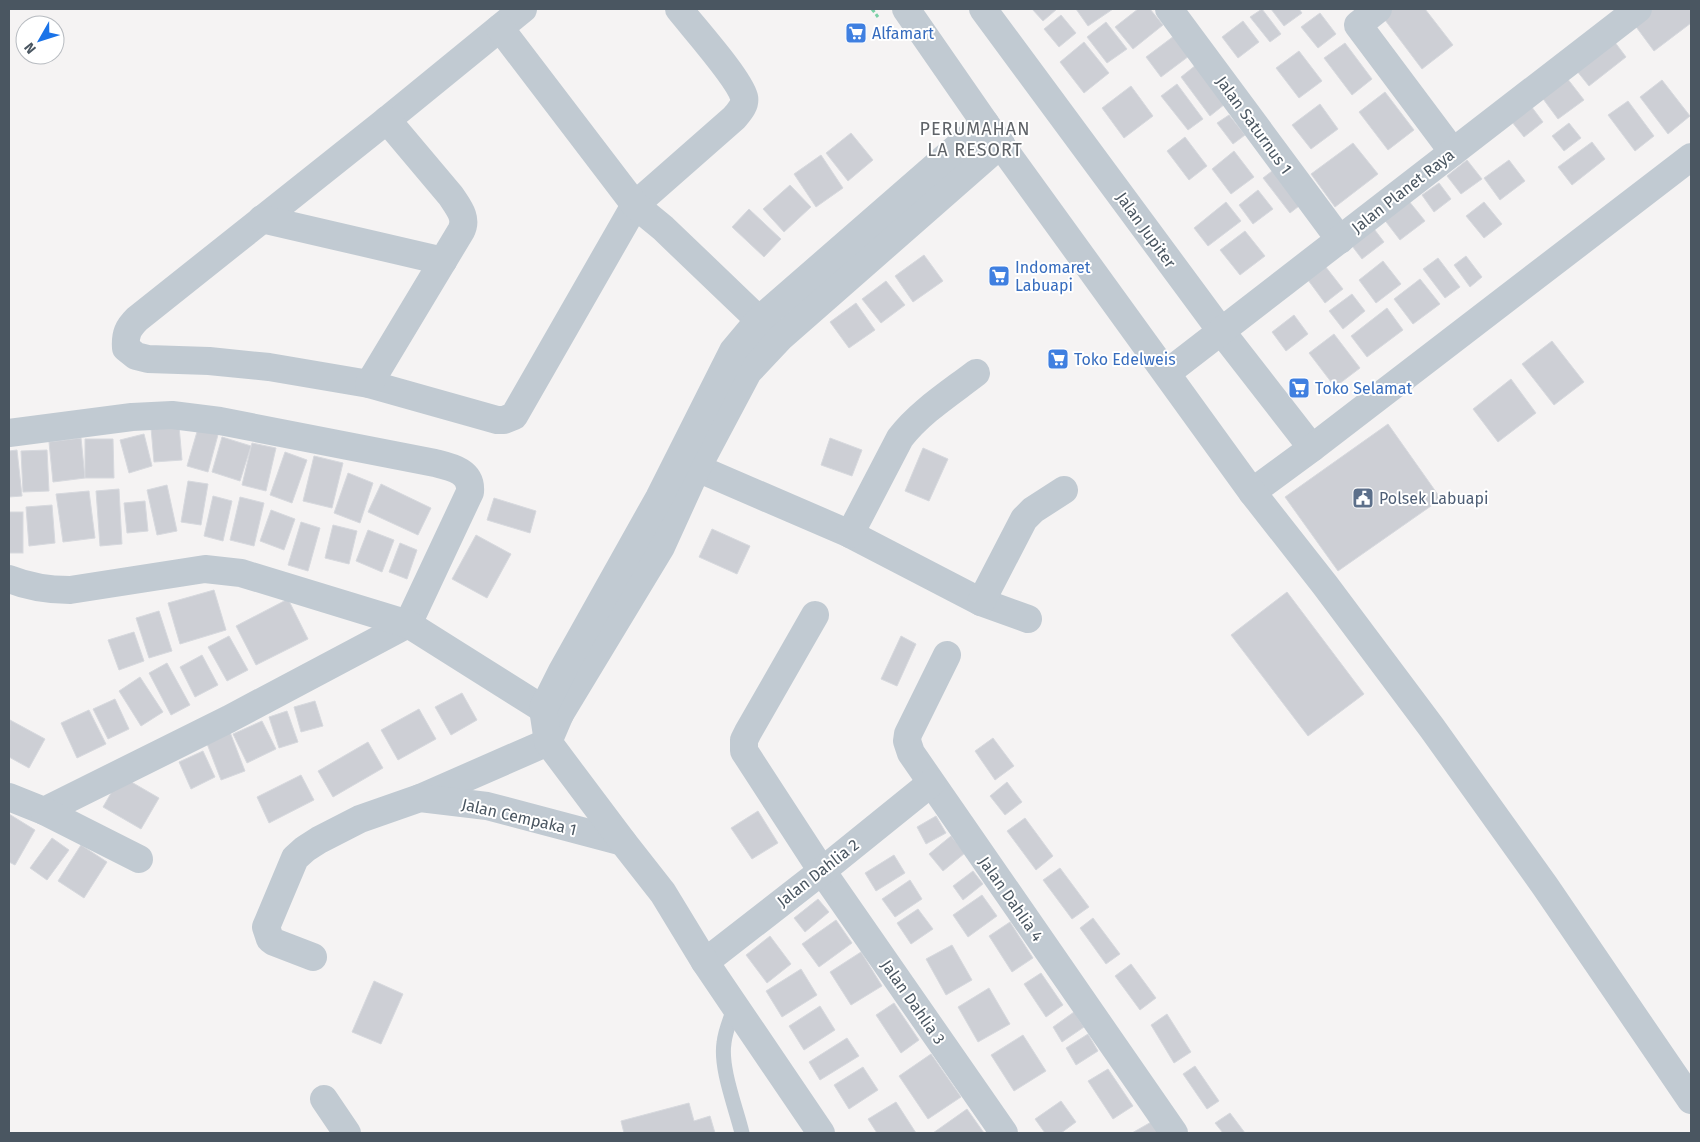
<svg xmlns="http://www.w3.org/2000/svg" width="1700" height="1142" font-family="'Fira Sans',sans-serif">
<rect width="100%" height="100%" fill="#f5f3f3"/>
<g fill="#cdcfd5" stroke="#d7d9de">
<polygon points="1032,9 1057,9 1043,21"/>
<polygon points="1076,9 1113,9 1088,26"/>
<polygon points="1138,9 1150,9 1163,25 1133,49 1115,27"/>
<polygon points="1262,9 1281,34 1270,42 1250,17"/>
<polygon points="1271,9 1299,9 1302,13 1284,26"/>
<polygon points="1391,9 1425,9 1453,45 1422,69 1382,16"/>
<polygon points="1653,9 1691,9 1691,23 1654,51 1634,24"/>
<polygon points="1320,13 1336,34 1318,48 1301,27"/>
<polygon points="1061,15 1076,33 1059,47 1044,29"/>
<polygon points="1243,21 1259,42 1238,58 1222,37"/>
<polygon points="1106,22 1127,49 1107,63 1087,37"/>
<polygon points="1174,36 1189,56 1161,77 1146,57"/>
<polygon points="1611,37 1626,57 1589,86 1573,66"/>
<polygon points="1084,42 1109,73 1084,93 1060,62"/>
<polygon points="1345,43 1372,79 1352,95 1324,58"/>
<polygon points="1299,51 1322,81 1299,98 1276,68"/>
<polygon points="1196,65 1225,104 1210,116 1181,77"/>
<polygon points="1563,73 1584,100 1558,119 1538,92"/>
<polygon points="1662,80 1690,116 1668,134 1640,97"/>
<polygon points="1177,84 1203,119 1188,130 1161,96"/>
<polygon points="1131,86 1153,116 1124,138 1102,108"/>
<polygon points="1385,92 1414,130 1388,150 1359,112"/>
<polygon points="1628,101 1654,136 1635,151 1608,115"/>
<polygon points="1528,102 1543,122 1524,137 1508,117"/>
<polygon points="1320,104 1338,129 1311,149 1292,125"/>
<polygon points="1229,115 1245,135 1233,144 1217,123"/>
<polygon points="1569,123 1581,138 1564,151 1552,136"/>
<polygon points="851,133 873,160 848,181 826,153"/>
<polygon points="1185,137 1207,166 1189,180 1167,151"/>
<polygon points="1592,142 1605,159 1572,185 1558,167"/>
<polygon points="1353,143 1378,174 1335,207 1311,174"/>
<polygon points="1234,151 1254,177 1231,194 1212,169"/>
<polygon points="821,155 843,188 816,207 794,174"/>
<polygon points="1467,160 1482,179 1461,194 1447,176"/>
<polygon points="1509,160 1525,181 1500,200 1484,178"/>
<polygon points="1276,168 1303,203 1290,213 1263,178"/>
<polygon points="1439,183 1451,199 1434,212 1422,195"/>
<polygon points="790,185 811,207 784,232 763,209"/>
<polygon points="1258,190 1273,209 1253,224 1239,205"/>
<polygon points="1404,195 1425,221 1400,240 1380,214"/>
<polygon points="1226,202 1241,221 1208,246 1194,228"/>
<polygon points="1484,202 1502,224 1484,238 1466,216"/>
<polygon points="749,209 781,239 764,257 732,227"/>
<polygon points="1368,221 1384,242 1362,259 1346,238"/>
<polygon points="1245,231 1265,256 1240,275 1220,250"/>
<polygon points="924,255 943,281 913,302 895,276"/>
<polygon points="1466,256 1482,277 1470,287 1454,265"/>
<polygon points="1438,258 1460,287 1445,298 1423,269"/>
<polygon points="1383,261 1401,284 1376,303 1359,280"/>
<polygon points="1325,266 1343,289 1325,303 1308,280"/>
<polygon points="1420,279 1440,304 1413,324 1394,299"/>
<polygon points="886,281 905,305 881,323 862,299"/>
<polygon points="1352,294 1365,311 1343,329 1329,311"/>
<polygon points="856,303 875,330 849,348 830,322"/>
<polygon points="1387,308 1403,330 1367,357 1351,336"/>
<polygon points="1294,315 1308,334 1286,351 1272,332"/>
<polygon points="1334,334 1360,368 1335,387 1309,353"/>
<polygon points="1552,341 1584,382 1554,405 1522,364"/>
<polygon points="1511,379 1536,413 1498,442 1473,409"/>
<polygon points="1388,424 1441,499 1338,571 1285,497"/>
<polygon points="199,425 219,431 208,472 187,466"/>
<polygon points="179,426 182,460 154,462 151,428"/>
<polygon points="144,434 152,466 129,473 120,440"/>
<polygon points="222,437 251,446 240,481 212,472"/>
<polygon points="81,438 85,478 53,482 49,442"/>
<polygon points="830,438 862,450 852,476 821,465"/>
<polygon points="85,439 113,439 114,478 85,478"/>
<polygon points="252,443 276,448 266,491 242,485"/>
<polygon points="923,448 948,459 929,501 905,491"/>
<polygon points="17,450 22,496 9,497 9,451"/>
<polygon points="47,450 49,491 23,492 21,451"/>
<polygon points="285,452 307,460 292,503 270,495"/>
<polygon points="314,456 343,463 332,508 303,501"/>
<polygon points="348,473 373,483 360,523 334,513"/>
<polygon points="188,481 208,484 201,525 181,522"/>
<polygon points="381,484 431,508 418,535 368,512"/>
<polygon points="167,485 177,531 157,535 147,490"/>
<polygon points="119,489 122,544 100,546 96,491"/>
<polygon points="89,491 95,538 63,542 56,494"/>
<polygon points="213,496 232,501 223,541 204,536"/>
<polygon points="240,497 264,503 254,546 230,540"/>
<polygon points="494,498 536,511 530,533 487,520"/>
<polygon points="145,501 148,531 127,533 124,503"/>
<polygon points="52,505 55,543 29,546 26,507"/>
<polygon points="271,510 295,519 284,550 260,541"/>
<rect x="9" y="512" width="14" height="41"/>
<polygon points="301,522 320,528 308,571 288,565"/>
<polygon points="333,525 357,531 349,564 325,558"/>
<polygon points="712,529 750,546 737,574 699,557"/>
<polygon points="368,530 394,540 382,572 356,561"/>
<polygon points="476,535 511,554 487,598 452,579"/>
<polygon points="400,543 417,550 407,579 389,572"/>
<polygon points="214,590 226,630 180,644 168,603"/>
<polygon points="1287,592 1364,694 1308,736 1231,635"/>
<polygon points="288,599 308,639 256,665 236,626"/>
<polygon points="159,611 172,651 149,658 136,618"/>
<polygon points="134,632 144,661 119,670 108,640"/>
<polygon points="229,636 248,670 227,681 208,647"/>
<polygon points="901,636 916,644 897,686 881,679"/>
<polygon points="202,655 218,685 195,697 180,667"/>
<polygon points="167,663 190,705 171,715 149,673"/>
<polygon points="140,677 163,712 141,726 119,691"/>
<polygon points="462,693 477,720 451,735 435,707"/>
<polygon points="115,699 129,729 108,739 93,709"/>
<polygon points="315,701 323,726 301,732 294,707"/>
<polygon points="419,709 436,739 398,760 381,730"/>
<polygon points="89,710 106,744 77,758 61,723"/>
<polygon points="287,711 298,742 279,748 269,717"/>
<polygon points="10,720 45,739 29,768 9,757"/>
<polygon points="262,721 276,749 247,763 233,734"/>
<polygon points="228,727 245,771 221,780 204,736"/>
<polygon points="993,738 1014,766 995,780 975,751"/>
<polygon points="368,742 383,768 333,797 318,771"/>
<polygon points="203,751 215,777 191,789 179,762"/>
<polygon points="301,775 314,800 269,823 257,797"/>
<polygon points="121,776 159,798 141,829 103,807"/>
<polygon points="1007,782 1022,802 1005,815 990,796"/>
<polygon points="758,811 778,843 752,859 731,828"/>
<polygon points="9,814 35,830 15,865 9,862"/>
<polygon points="936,816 946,833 926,844 917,827"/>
<polygon points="1025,818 1053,856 1036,870 1007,831"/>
<polygon points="951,836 965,853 943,871 929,854"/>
<polygon points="52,838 69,850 47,880 30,868"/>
<polygon points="81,845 107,862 84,898 58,881"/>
<polygon points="894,855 905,873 876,891 865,873"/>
<polygon points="1060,868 1089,907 1072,919 1043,880"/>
<polygon points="973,871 983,884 963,900 953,886"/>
<polygon points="910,880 922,899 895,917 882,899"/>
<polygon points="982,895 997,916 968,937 953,915"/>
<polygon points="818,899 829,912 805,932 794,918"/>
<polygon points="918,909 933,929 911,944 897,923"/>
<polygon points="1093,918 1120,954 1106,964 1080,928"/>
<polygon points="836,920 852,943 819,967 802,944"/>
<polygon points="1010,922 1033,958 1012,972 989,936"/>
<polygon points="770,936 791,964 767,983 746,955"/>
<polygon points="952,945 972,980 946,995 926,959"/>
<polygon points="861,952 882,986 851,1005 830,972"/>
<polygon points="1131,964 1156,998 1140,1010 1115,976"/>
<polygon points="801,969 817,995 782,1017 766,991"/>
<polygon points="1041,973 1063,1005 1046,1017 1024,984"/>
<polygon points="374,981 403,994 381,1044 352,1032"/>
<polygon points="989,988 1010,1024 978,1042 958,1007"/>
<polygon points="894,1003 919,1040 901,1053 876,1015"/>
<polygon points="820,1006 835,1030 804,1050 789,1026"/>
<polygon points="1074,1012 1084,1027 1062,1042 1053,1027"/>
<polygon points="1167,1014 1191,1052 1174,1063 1151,1025"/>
<polygon points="1088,1034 1098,1051 1076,1065 1066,1048"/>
<polygon points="1023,1035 1046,1071 1014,1091 991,1055"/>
<polygon points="847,1038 859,1056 820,1080 809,1062"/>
<polygon points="931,1054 961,1097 928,1119 899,1076"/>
<polygon points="1195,1066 1219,1101 1207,1109 1183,1074"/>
<polygon points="863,1067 878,1090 849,1109 834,1085"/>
<polygon points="1108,1069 1133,1106 1113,1119 1088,1081"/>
<polygon points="1061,1101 1076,1122 1061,1133 1045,1133 1035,1119"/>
<polygon points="896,1102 916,1133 877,1133 868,1119"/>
<polygon points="689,1103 694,1121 710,1116 715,1133 624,1133 621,1121"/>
<polygon points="967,1109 984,1133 933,1133"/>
<polygon points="1230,1113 1245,1133 1223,1133 1215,1123"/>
<polygon points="1153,1121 1161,1133 1132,1133"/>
</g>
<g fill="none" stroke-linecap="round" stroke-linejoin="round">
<polyline stroke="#7ad0a6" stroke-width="3" stroke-dasharray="4 2.5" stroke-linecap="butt" points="872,9 878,17"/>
<path stroke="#c1cad2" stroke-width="15" d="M735,1006C731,1018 725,1031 724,1043C720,1068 736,1108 742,1133"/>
<g stroke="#c1cad2" stroke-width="28">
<path d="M523,9L387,120L137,319C128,328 125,334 126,348L136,356L148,359L209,361L269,367L369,384L497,420H504L514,416L635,205L734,118C739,112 746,105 744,97C739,78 693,27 679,9"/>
<polyline points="983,9 1221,331 1312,448"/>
<polyline points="1169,9 1340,240"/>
<polyline points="1378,9 1358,25 1453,152"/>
<polyline points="500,28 635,205 663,228 759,320 773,330"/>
<polyline points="262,219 443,261"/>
<polyline points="1167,373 1638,9"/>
<path d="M369,384L461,231C468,218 458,207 451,196L387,120"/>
<path d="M9,433L132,417L172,415L220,421L435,463C451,467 472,471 470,492L408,624L229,719L44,811L9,797"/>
<polyline points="697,468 850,534 981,602 1028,619"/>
<polyline points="1252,492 1312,448 1691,157"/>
<path d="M850,534L900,438C920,412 950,393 976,373"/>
<path d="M9,579C29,587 48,590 70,590L205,569L241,573L408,624L543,709L560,714"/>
<polyline points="981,602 1024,519 1033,510 1064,490"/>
<polyline points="815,615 748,732 744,740 744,751 822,871 1004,1133"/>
<polyline points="947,655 908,734 907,741 911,753 1174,1133"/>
<polyline points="420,798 548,742 560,714 661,547 697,468 748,372 781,337 1001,144"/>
<polyline points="44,811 139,859"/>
<polyline points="313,957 274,942 270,939 266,927 295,858 305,849 319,840 360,819 420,798 487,806 623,842"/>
<polyline points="705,962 822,871 931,783"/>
<polyline points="324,1099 347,1133"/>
<polyline points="821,1133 705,962 663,893 623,842 548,742 543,709 562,671 659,498 733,351 759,320 985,123"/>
</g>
<polyline stroke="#c1cad2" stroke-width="28" points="906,9 985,123 1252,492 1325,585 1432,728 1545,886 1691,1100"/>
</g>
<defs>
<g id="supermarket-square" transform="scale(1.125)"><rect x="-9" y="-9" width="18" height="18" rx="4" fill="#3f7fe0" stroke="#fff"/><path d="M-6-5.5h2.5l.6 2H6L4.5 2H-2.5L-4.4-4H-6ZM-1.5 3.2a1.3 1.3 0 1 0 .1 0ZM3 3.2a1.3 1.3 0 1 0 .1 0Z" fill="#fff"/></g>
<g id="civic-square" transform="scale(1.125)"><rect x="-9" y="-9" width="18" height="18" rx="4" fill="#5c6f8a" stroke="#fff"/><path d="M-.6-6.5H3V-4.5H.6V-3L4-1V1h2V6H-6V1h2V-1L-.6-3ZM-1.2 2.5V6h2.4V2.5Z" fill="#fff"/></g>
</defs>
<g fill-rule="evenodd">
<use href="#supermarket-square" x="856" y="33"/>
<use href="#supermarket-square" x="999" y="276"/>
<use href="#supermarket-square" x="1058" y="359"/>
<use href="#supermarket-square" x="1299" y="388"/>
<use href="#civic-square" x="1363" y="498"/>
</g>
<g text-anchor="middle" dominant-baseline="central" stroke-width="4" stroke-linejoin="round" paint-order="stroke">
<g font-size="16" fill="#366cbe" stroke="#fff" text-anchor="start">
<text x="872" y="33">Alfamart</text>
<text x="1015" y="267">Indomaret<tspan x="1015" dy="18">Labuapi</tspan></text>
<text x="1074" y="359">Toko Edelweis</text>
<text x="1315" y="388">Toko Selamat</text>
</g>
<g font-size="16" fill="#4a5661" stroke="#fff">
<text transform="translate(1254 125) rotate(54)">Jalan Saturnus 1</text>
<text transform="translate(1403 191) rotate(-38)">Jalan Planet Raya</text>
<text transform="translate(1146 230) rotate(54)">Jalan Jupiter</text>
<text transform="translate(519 817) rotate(13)">Jalan Cempaka 1</text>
<text transform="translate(818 873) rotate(-38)">Jalan Dahlia 2</text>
<text transform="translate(1011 899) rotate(55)">Jalan Dahlia 4</text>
<text transform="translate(913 1002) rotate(55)">Jalan Dahlia 3</text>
</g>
<g font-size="16" fill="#4e5e75" stroke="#fff" text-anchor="start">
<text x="1379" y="498">Polsek Labuapi</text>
</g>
<g font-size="18" letter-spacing="1" fill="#5f6368" stroke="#fff">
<text x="975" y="129">PERUMAHAN<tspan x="975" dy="21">LA RESORT</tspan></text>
</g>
</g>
<rect width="1700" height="1142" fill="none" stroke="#4a5661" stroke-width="20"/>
<g transform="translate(40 40) rotate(231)"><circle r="24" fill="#ffffff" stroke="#b7bbc0"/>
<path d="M0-4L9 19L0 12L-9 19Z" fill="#1a73e8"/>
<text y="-8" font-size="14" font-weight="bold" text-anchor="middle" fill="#4a5661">N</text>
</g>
</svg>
